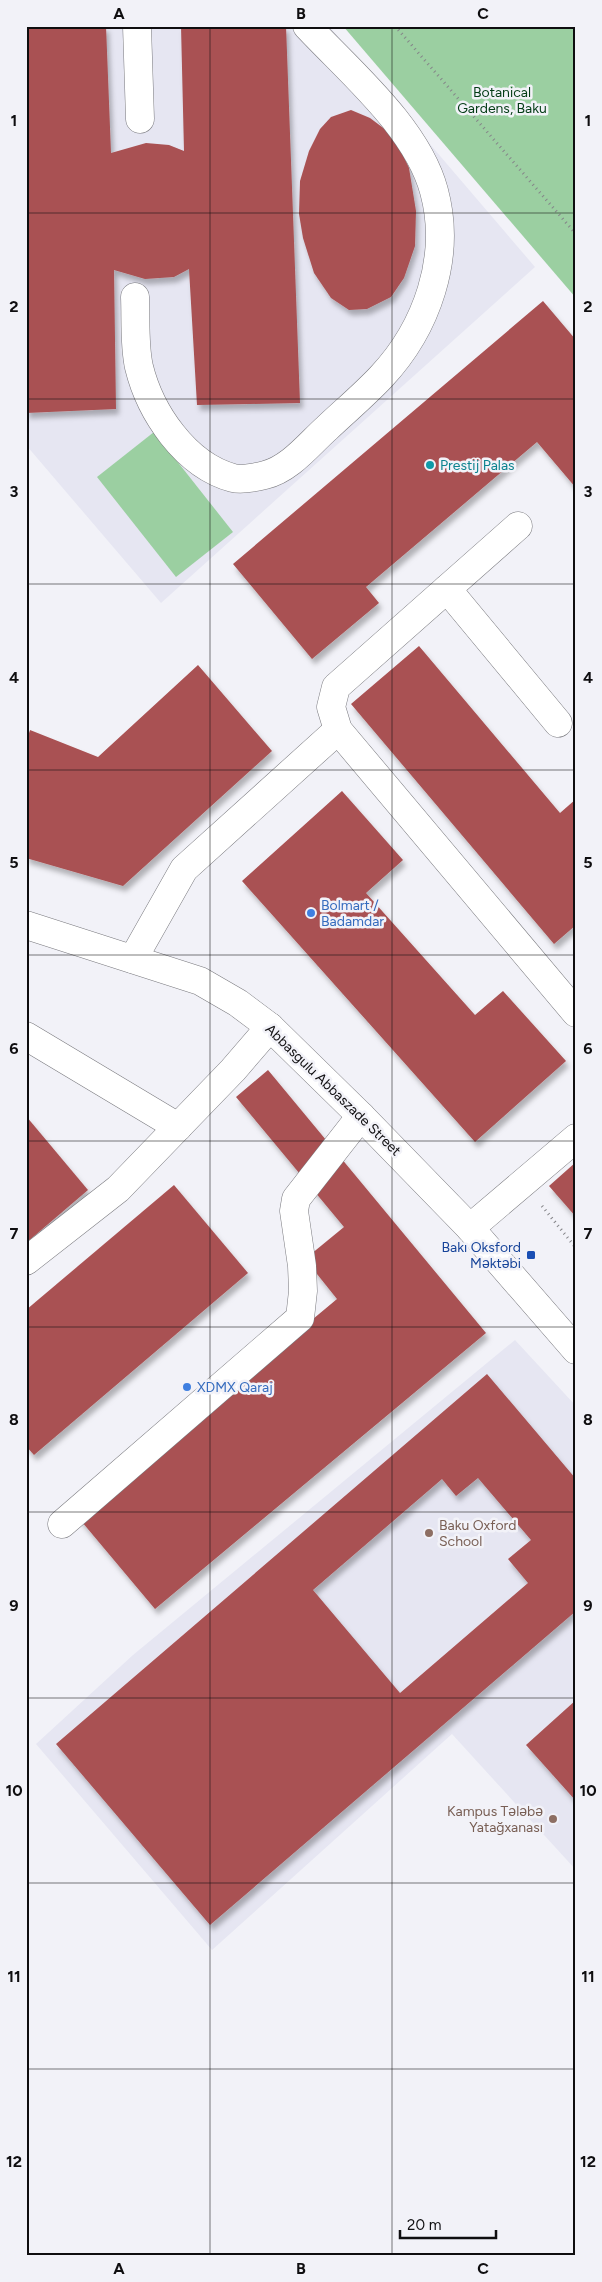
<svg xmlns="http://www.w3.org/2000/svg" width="602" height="2282" font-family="Figtree,sans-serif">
<defs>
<filter id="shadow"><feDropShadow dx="3" dy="5.5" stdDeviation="2.5" flood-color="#0004"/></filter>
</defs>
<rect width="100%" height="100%" fill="#f2f2f8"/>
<g fill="#e6e6f2">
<polygon points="26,26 329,26 535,267 161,603 26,445"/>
<polygon points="515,1340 576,1406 576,1870 452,1734 212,1950 36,1744 133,1655"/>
</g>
<g fill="#9bcfa1">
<polygon points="343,26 576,26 576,298"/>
<polygon points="154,432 233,532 176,577 97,477"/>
</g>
<g fill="#a95152" fill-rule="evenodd" filter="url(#shadow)">
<polygon points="26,26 106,26 111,153 146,143 169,145 184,151 181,26 286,26 300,403 197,405 189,269 174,277 145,279 114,270 116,409 26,413"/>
<polygon points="351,110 370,118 394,136 409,168 416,211 415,246 404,278 391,297 367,309 349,310 331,298 314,273 303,238 299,214 300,181 309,151 320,129 331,117"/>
<polygon points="543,301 576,340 576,488 537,442 366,587 379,603 312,659 233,564"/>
<polygon points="419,646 560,813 576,799 576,925 554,944 351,704"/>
<polygon points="198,665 272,751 123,886 26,858 26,742 30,730 98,757"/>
<polygon points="342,791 403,860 366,893 475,1015 503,991 566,1061 475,1142 242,881"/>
<polygon points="268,1070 486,1333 155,1609 77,1516 337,1299 305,1259 344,1227 236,1097"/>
<polygon points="26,1116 88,1190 26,1243"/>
<polygon points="576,1162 576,1217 549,1186"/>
<polygon points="174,1185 248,1273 34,1455 26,1446 26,1310"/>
<path d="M487,1374L576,1479V1611L210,1925L56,1744ZM478,1478L531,1540L508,1559L528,1583L400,1693L313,1590L442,1479L456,1496Z"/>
<polygon points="576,1700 576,1801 526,1745"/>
</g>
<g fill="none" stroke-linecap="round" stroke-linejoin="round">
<g stroke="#79797e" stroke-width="29">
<g id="minor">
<polyline points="137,26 140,119"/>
<path d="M135,297C136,319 134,345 139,367C150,412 185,465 233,478C241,480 257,477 265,475C290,469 309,444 327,428C345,411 364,395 381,377C427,328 452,257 434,191C417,128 351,73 307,26"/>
<polyline points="518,526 336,687 331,707 338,730 576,1013"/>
<polyline points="447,589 558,723"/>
<polyline points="26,925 200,981 238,1003 270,1027 361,1116 470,1228 576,1350"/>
<polyline points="133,959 184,869 338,730"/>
<polyline points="26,1036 178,1127"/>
<polyline points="470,1228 576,1138"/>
<polyline points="26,1261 118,1189 233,1070 270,1027"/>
<polyline points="62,1524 300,1318 303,1291 302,1266 294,1211 296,1199 361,1116"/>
</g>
</g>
<g stroke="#858589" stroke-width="3" stroke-dasharray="1 4" stroke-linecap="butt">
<polyline points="395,26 576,234"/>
<polyline points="542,1206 576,1248"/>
</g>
<use href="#minor" stroke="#fff" stroke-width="28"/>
</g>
<path fill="none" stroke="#0f0e10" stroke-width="1" stroke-opacity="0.55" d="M210,26V2256M392,26V2256M26,213H576M26,399H576M26,584H576M26,770H576M26,955H576M26,1141H576M26,1327H576M26,1512H576M26,1698H576M26,1883H576M26,2069H576"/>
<circle fill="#0f9aa8" stroke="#f2f2f8" stroke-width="2" cx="430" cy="465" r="5"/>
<g fill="#3f7fe0" stroke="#f2f2f8" stroke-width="2">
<circle cx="311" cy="913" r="5"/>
<circle cx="187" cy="1387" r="5"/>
</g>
<rect fill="#1a4fb4" stroke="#f2f2f8" stroke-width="2" x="526" y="1250" width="10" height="10" rx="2.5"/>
<g fill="#8d6e63" stroke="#f2f2f8" stroke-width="2">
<circle cx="429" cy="1533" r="5"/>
<circle cx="553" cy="1819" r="5"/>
</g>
<g text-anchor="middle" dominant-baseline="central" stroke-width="5" stroke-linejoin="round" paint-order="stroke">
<g font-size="14" fill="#033c15" stroke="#f2f2f8">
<text x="502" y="92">Botanical<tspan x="502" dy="16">Gardens, Baku</tspan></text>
</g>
<g font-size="14" fill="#0d838f" stroke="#f2f2f8" text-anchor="start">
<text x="440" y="465">Prestij Palas</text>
</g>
<g font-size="14" fill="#366cbe" stroke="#f2f2f8" text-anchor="start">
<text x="321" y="905">Bolmart /<tspan x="321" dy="16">Badamdar</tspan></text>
<text x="197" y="1387">XDMX Qaraj</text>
</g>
<g font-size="14" fill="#0f0e10" stroke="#f2f2f8">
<text transform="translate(333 1090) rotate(44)">Abbasgulu Abbaszade Street</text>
</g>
<g font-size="14" fill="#164399" stroke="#f2f2f8" text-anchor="end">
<text x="521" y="1247">Bakı Oksford<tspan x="521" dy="16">Məktəbi</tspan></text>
</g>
<g font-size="14" fill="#785e54" stroke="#f2f2f8" text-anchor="start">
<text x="439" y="1525">Baku Oxford<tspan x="439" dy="16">School</tspan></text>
<text x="543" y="1811" text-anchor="end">Kampus Tələbə<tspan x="543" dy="16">Yatağxanası</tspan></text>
</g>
</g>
<rect width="602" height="2282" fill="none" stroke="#f2f2f8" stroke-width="55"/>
<path d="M400 2230v8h96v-8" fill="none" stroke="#0f0e10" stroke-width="2.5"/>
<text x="407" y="2230" font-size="15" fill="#0f0e10" stroke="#f2f2f8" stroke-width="4" paint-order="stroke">20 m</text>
<rect x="28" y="28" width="546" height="2226" fill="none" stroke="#0f0e10" stroke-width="2"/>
<g font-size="16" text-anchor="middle" font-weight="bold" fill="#0f0e10">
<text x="119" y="19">A</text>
<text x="301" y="19">B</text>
<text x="483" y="19">C</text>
<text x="14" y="126">1</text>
<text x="588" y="126">1</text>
<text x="14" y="312">2</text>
<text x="588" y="312">2</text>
<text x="14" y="497">3</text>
<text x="588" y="497">3</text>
<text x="14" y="683">4</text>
<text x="588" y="683">4</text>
<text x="14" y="868">5</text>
<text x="588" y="868">5</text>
<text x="14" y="1054">6</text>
<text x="588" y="1054">6</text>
<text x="14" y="1239">7</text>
<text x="588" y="1239">7</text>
<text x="14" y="1425">8</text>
<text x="588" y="1425">8</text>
<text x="14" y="1611">9</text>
<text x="588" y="1611">9</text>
<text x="14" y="1796">10</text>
<text x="588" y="1796">10</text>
<text x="14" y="1982">11</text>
<text x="588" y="1982">11</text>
<text x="14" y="2167">12</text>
<text x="588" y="2167">12</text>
<text x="119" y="2274">A</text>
<text x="301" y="2274">B</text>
<text x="483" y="2274">C</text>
</g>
</svg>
